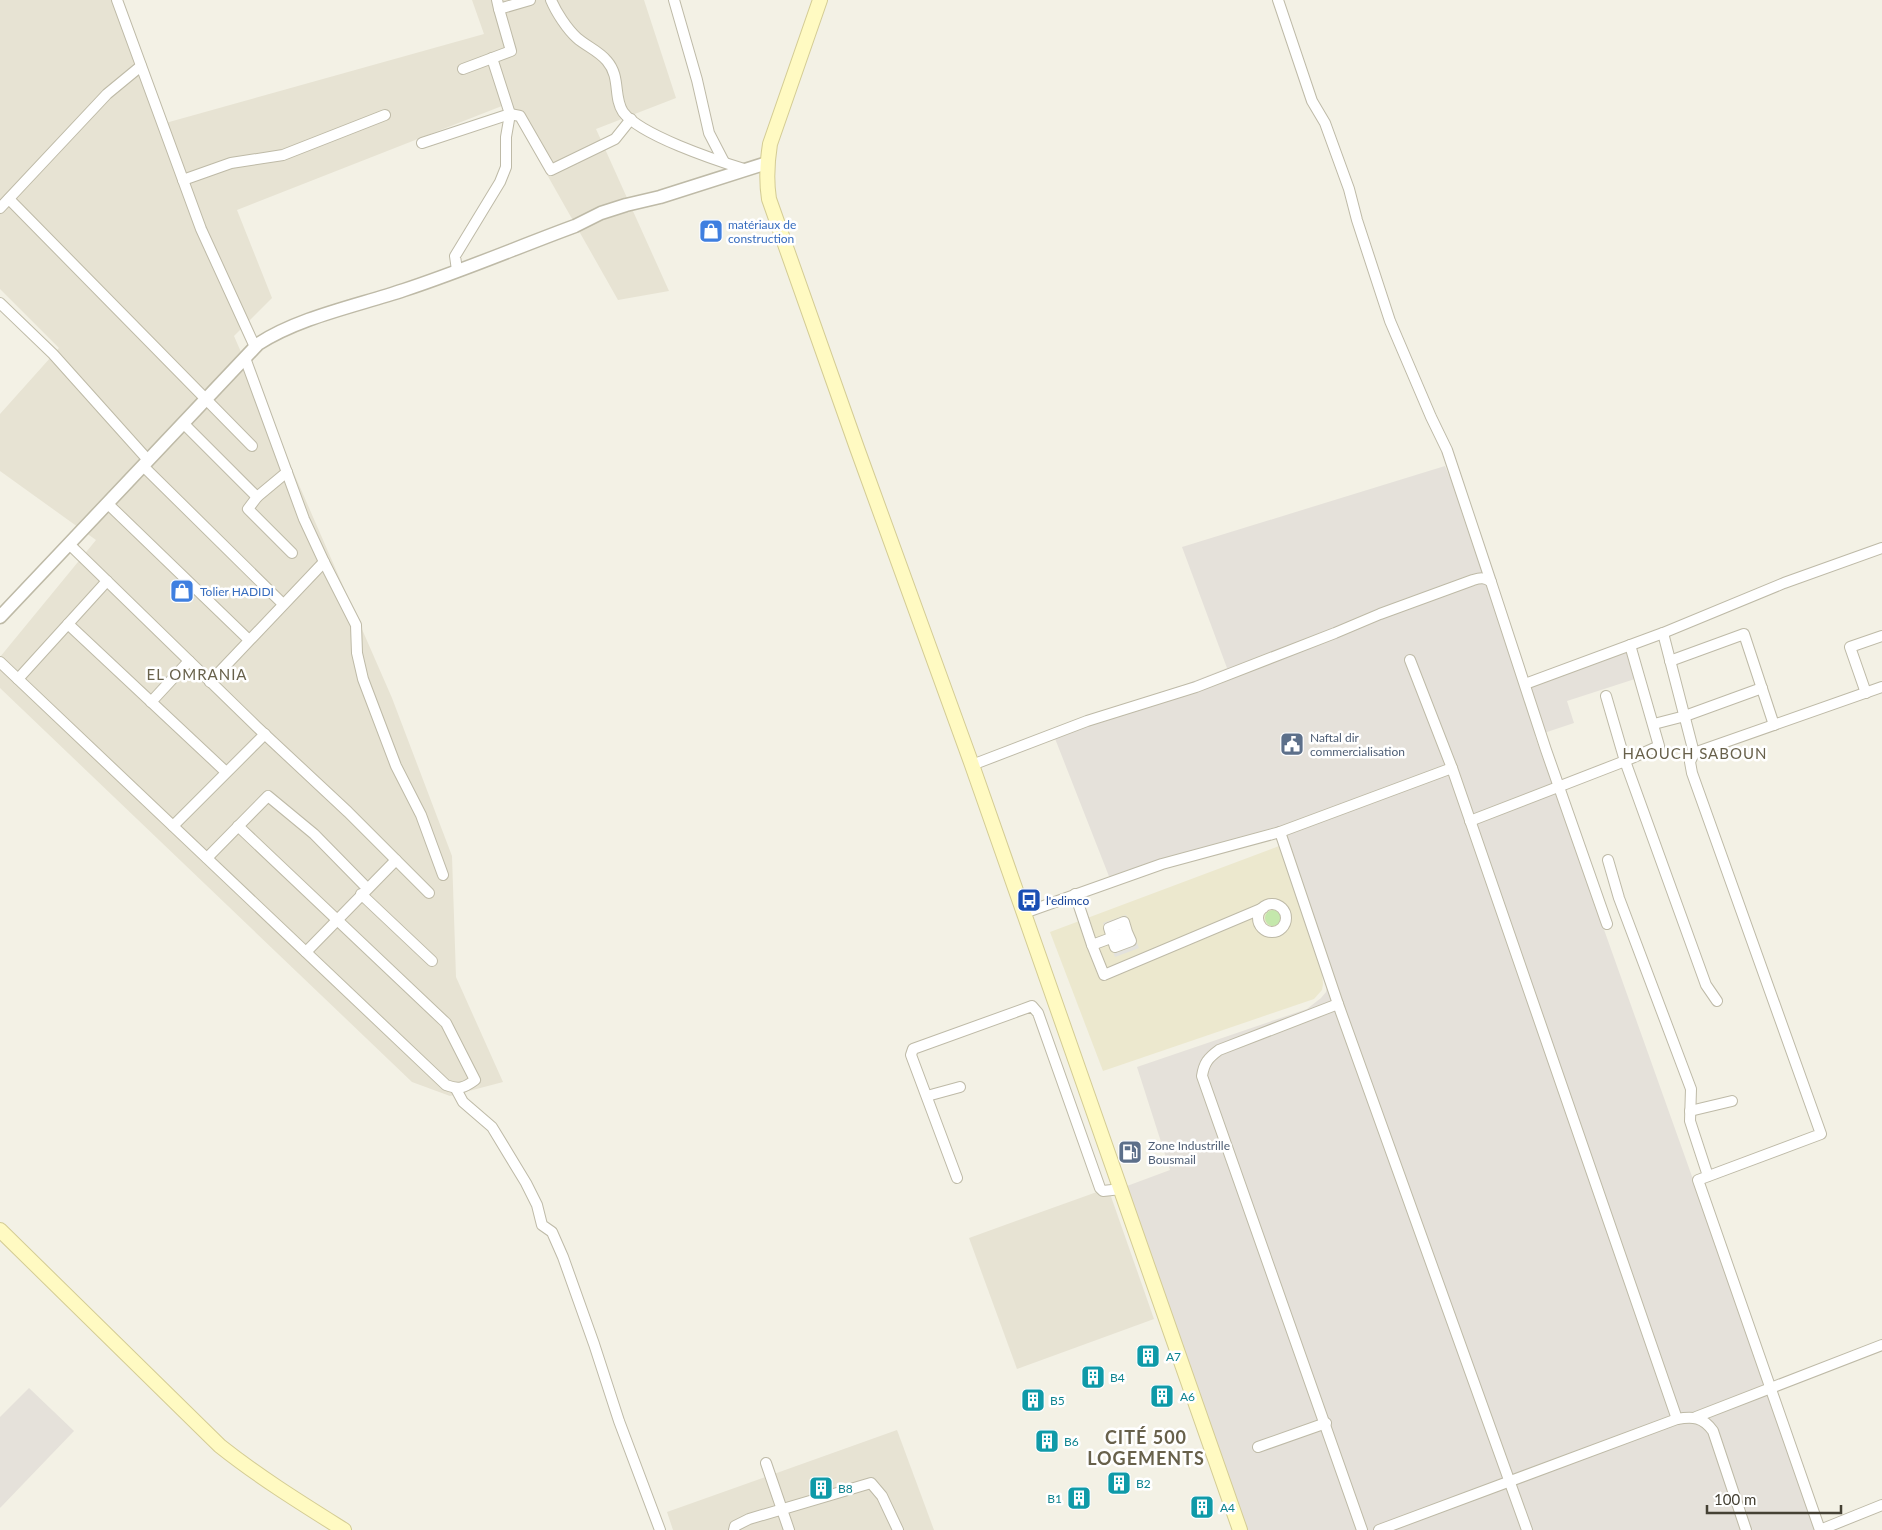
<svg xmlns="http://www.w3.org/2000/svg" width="1882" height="1530" font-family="Lato,sans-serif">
<rect width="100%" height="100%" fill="#f3f1e5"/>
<g fill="#e7e3d3">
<polygon points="0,0 113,0 162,124 484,34 472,0 644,0 676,98 596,129 669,291 618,300 507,104 237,210 272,298 234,336 392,698 452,856 456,977 503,1082 450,1096 412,1082 0,688 0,657 96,540 0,471 0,414 59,348 0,289"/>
<polygon points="1108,1188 1154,1319 1017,1369 969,1238"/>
<polygon points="897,1430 934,1530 673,1530 667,1512"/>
</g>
<g fill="#e5e1da">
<polygon points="1445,466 1492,576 1520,686 1631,649 1638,678 1567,701 1574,723 1535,736 1818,1530 1247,1530 1179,1338 1127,1186 1170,1170 1137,1067 1307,1009 1321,998 1326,992 1327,986 1275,827 1112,884 1054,736 1227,668 1182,547"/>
<polygon points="29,1388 74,1431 0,1508 0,1417"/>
</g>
<polygon fill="#ece8ce" points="1279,846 1322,974 1323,984 1322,990 1314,999 1103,1071 1050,932"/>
<circle fill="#c4e8ac" cx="1273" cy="918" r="8"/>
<polygon fill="#e3e2dd" points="1126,915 1139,948 1115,957 1103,923"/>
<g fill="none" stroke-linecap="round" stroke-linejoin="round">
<g stroke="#bebaa7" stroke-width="12">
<g id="minor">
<polyline points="117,0 201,229 255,347"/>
<polyline points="497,0 499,9 530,0"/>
<path d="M551,0C556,12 567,29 577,38C586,46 599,51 607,61C621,77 613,97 623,112C640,135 715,160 744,169"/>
<polyline points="674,0 697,80 709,133 724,162"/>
<polyline points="1278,0 1312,101 1325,123 1349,189 1357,220 1390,321 1431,417 1447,450 1491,582"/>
<polyline points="463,69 511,51 499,9"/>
<polyline points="422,143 510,114 492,58"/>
<polyline points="183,180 231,163 283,155 385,115"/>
<polyline points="9,199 252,446"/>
<polyline points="0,208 107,94 141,66"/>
<polyline points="457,270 455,256 500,182 506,167 506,137 510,114 520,116 551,170 615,139 631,119"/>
<polyline points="0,303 53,354 148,460"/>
<polyline points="245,358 304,519 324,562 356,625 357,653 363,679 396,766 421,815 443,875"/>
<polyline points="183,423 257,497"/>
<polyline points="143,466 283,604"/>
<polyline points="287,472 257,497 248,509 292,553"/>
<polyline points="107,503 249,640"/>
<polyline points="69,544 257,727 348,812 429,893"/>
<polyline points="68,624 226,772"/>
<polyline points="1663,633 1694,753 1690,762 1692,773 1821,1134 1698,1180 1820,1530 1882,1505"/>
<polyline points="1410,660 1452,768 1677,1419"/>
<polyline points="1670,661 1744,634 1774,725"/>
<path d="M0,662L446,1085C459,1090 464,1088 475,1080L446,1023L238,826"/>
<polyline points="18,679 107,581"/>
<polyline points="210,682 324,562"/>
<polyline points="1525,684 1663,633 1784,583 1882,548"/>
<polyline points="1866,693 1850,647 1882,636"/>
<polyline points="1606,696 1625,761 1659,746 1630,645"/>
<polyline points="151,702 189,661"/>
<polyline points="1654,724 1685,716 1762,688"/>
<polyline points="1694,753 1882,687"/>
<path d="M972,765L1087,721L1196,687L1335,633L1380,614L1473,580C1480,578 1485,577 1491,582L1546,750L1607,924"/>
<polyline points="1470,821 1625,761 1706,985 1717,1001"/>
<polyline points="173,826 265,734"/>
<polyline points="1280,832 1338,1004 1527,1530"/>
<polyline points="207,858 268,796 314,834 367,888"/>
<polyline points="1608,860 1619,898 1691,1089 1690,1121 1708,1176"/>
<polyline points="361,894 432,961"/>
<polyline points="1075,894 1092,945 1104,975 1263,908"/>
<circle cx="1272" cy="918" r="14"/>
<polyline points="1024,913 1162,864 1280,832 1452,768"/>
<polyline points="1092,945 1127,932 1124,922 1109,928 1115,947 1131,941 1127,932"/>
<polyline points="306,952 396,860"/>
<path d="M1338,1004L1219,1050C1208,1058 1204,1063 1202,1076L1362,1530"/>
<polyline points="456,1089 463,1102 492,1127 526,1183 537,1205 542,1225 552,1232 563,1257 594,1344 619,1421 660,1530"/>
<polyline points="927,1096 960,1087"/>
<polyline points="1690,1111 1732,1101"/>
<polyline points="957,1178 911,1055 913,1049 1032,1006 1038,1013 1100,1188 1103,1191 1121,1189"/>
<polyline points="1696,1417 1882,1345"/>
<polyline points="1258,1447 1326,1423"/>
<polyline points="766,1463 789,1530"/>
<polyline points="734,1530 735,1526 749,1519 871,1483 882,1496 898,1530"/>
<path d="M1379,1530L1677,1419C1693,1416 1703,1417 1713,1431L1746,1530"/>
</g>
</g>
<g stroke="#bebaa7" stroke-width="15">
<path id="tertiary" d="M0,617L258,344C300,317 356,306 404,290C462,271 518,247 575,226L601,213L626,205L660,197L767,163"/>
</g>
<g stroke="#d4cc94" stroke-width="16">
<g id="secondary">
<path d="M820,0L770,144C767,163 766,180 769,199L857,448L972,765L1240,1530"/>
<path d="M0,1230L220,1446C259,1477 301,1503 344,1530"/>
</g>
</g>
<use href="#minor" stroke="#fff" stroke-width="10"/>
<use href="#tertiary" stroke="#fff" stroke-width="12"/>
<use href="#secondary" stroke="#fffac2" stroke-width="14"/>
</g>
<defs>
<g id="shop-square" transform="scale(1.25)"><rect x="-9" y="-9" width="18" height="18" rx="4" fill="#3f7fe0" stroke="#fff"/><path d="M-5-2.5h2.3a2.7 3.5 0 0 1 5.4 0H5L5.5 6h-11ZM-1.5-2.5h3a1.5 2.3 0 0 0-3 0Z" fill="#fff"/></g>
<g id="civic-square" transform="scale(1.25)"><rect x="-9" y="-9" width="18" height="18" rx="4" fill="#5c6f8a" stroke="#fff"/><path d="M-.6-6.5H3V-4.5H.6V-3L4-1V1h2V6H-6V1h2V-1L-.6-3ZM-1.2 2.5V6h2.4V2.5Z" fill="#fff"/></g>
<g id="bus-square" transform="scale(1.25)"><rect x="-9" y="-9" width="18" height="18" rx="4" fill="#1a4fb4" stroke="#fff"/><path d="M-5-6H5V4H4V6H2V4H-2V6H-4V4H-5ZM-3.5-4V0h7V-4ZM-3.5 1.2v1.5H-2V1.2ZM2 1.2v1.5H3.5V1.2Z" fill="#fff"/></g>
<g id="fuel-square" transform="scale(1.25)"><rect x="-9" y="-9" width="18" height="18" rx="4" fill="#5c6f8a" stroke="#fff"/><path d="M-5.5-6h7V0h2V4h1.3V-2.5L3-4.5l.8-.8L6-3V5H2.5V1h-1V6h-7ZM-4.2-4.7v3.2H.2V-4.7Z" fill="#fff"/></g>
<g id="building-square" transform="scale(1.25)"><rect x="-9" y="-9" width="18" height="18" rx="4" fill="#0f9aa8" stroke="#fff"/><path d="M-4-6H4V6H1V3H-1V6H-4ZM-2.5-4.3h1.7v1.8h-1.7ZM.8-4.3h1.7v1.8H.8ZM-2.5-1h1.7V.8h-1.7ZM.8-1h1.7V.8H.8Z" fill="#fff"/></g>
</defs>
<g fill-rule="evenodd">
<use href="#shop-square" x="711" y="231"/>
<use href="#shop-square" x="182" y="591"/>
<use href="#civic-square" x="1292" y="744"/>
<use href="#bus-square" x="1029" y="900"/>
<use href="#fuel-square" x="1130" y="1152"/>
<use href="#building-square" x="1148" y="1356"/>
<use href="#building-square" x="1093" y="1377"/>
<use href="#building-square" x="1162" y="1396"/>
<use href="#building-square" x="1033" y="1400"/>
<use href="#building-square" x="1047" y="1441"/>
<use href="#building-square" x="1119" y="1483"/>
<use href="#building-square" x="821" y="1488"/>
<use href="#building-square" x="1079" y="1498"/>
<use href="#building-square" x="1202" y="1507"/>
</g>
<g text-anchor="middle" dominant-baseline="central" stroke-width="5" stroke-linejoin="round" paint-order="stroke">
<g font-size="12" fill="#366cbe" stroke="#fff" text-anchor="start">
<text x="728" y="224">matériaux de<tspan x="728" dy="14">construction</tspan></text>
<text x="200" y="591">Tolier HADIDI</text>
</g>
<g font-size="12" fill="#4e5e75" stroke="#fff" text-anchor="start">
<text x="1310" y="737">Naftal dir<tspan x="1310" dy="14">commercialisation</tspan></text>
<text x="1148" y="1145">Zone Industrille<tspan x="1148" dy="14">Bousmail</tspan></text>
</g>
<g font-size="12" fill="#164399" stroke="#fff" text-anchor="start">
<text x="1046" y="900">l'edimco</text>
</g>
<g font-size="12" fill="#0d838f" stroke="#fff" text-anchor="start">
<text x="1166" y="1356">A7</text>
<text x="1110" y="1377">B4</text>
<text x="1180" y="1396">A6</text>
<text x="1050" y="1400">B5</text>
<text x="1064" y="1441">B6</text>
<text x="1136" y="1483">B2</text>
<text x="838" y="1488">B8</text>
<text x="1062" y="1498" text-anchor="end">B1</text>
<text x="1220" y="1507">A4</text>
</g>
<g font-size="15" letter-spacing="1" fill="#68614b" stroke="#fff">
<text x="197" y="674">EL OMRANIA</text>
<text x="1695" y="753">HAOUCH SABOUN</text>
</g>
<g font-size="18" font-weight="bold" letter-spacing="1" fill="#68614b" stroke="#fff">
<text x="1146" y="1437">CITÉ 500<tspan x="1146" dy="21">LOGEMENTS</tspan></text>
</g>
</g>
<path d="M1707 1505v8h134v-8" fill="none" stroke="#454134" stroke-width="2.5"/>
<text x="1714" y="1505" font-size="15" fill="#454134" stroke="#ffffff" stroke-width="4" paint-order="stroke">100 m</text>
</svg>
